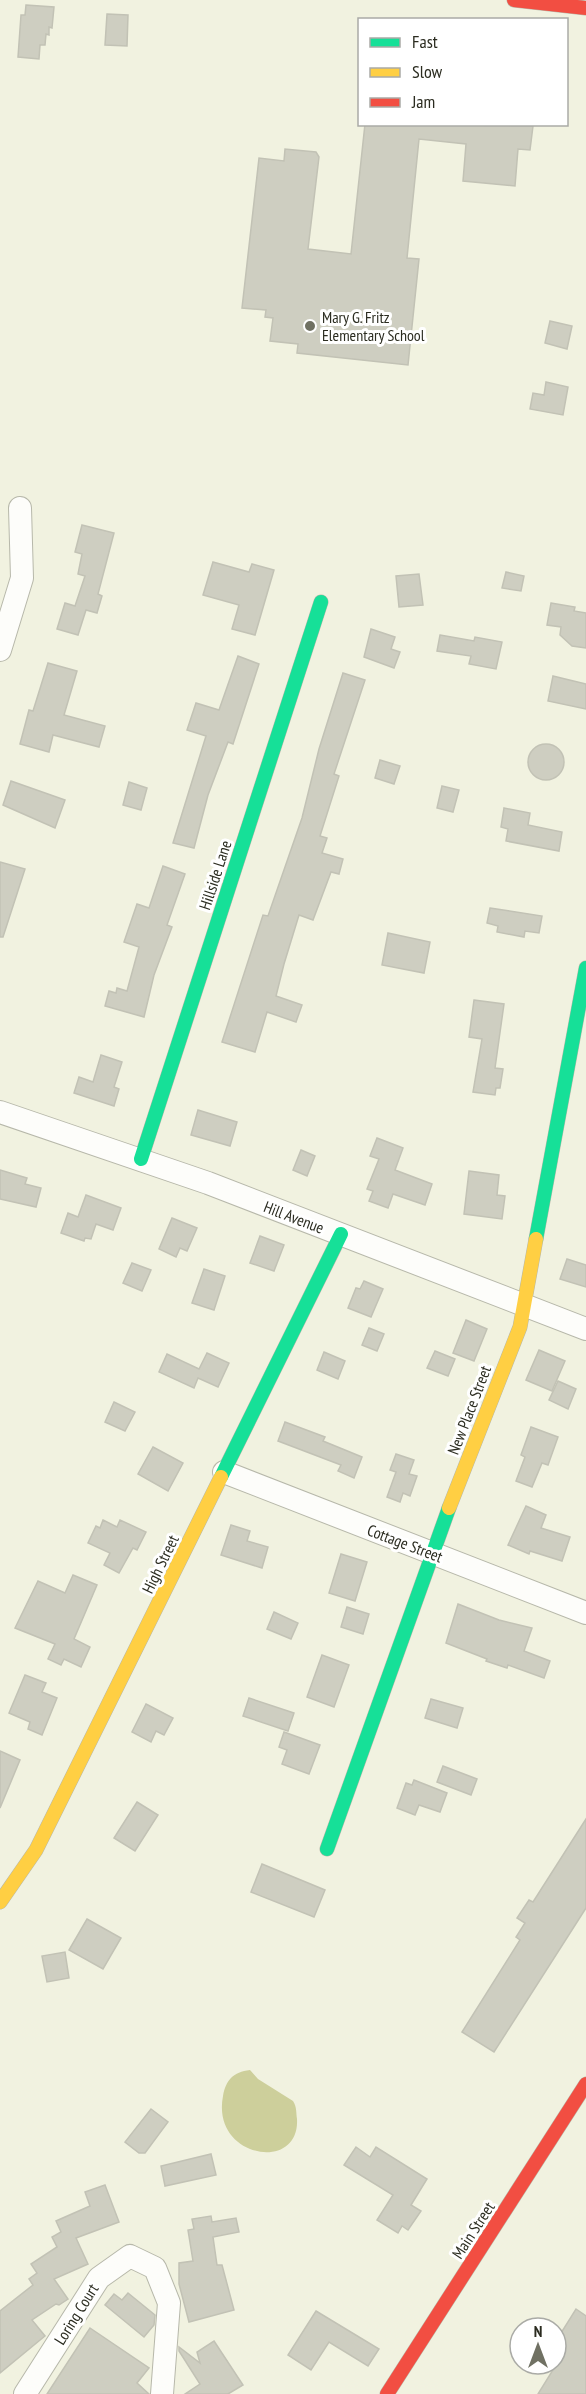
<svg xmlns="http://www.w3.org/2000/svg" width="586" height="2394" font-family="'PT Sans Narrow',sans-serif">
<rect width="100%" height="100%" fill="#f1f2e0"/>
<path fill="#cdcf9b" d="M250,2070L258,2079L293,2101C297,2107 296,2113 297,2119C300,2173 211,2158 223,2096C226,2080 233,2072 250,2070Z"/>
<g fill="#cecec1" stroke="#c2c2b5" stroke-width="1.5">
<polygon points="26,5 54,7 52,28 49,27 49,35 46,34 45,45 40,45 39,59 18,57 21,15 25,15"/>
<polygon points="107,14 128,15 127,46 105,45"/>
<polygon points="365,124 533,126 530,150 518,149 515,186 463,181 466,144 419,139 407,258 419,259 408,365 297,353 298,344 270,341 273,318 265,317 266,310 242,308 259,158 284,161 285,149 316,152 319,157 308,249 351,254"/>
<polygon points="550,321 572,326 567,349 545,343"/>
<polygon points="546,382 568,387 563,415 530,409 533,393 544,395"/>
<polygon points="82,525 114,533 98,594 102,596 97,613 86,610 78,635 57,629 65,603 75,606 85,576 78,574 82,554 75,552"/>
<polygon points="213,562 249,572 252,564 274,570 255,635 232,629 239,605 203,595"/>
<polygon points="506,572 524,576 521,591 502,588"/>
<polygon points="419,574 423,605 399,607 396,576"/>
<polygon points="551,603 575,607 574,611 586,613 586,648 572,646 560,635 561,627 547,625"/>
<polygon points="371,629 395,637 391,649 400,652 394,668 364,657"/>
<polygon points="440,635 474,641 475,637 502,642 496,669 469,664 471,656 437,651"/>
<polygon points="238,656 259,664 233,744 228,742 208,795 194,848 173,843 206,736 187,730 196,703 219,710"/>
<polygon points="48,663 77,671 64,715 105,726 99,747 53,735 49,752 20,744 29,710 33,711"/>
<polygon points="343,673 365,680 334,774 339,776 320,836 327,838 322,853 343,859 339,874 331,872 313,920 299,915 284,964 276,996 302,1005 296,1022 267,1012 255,1052 222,1042 263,915 268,916 302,818 319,749"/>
<polygon points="553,676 586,684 586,709 548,701"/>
<circle cx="546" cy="762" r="18"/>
<polygon points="380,760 400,766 394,784 375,778"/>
<polygon points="11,781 65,800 55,828 3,805"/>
<polygon points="129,782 147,788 141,810 123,805"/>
<polygon points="442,786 459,790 453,812 437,808"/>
<polygon points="504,808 530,813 528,825 562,832 559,851 506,841 508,829 501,827"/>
<polygon points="0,862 25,869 3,937 0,937"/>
<polygon points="163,866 185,874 167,925 172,927 154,975 144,1017 105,1006 109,991 116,993 117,988 127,991 139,947 124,942 137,904 149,908"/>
<polygon points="490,908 542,916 539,933 525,931 524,937 497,932 498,926 487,923"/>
<polygon points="388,933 430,942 424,973 382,965"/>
<polygon points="474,1000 504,1004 495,1068 503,1069 500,1088 496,1088 495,1095 473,1092 482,1039 469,1037"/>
<polygon points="101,1055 122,1062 114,1087 119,1089 114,1106 74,1093 79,1077 93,1082"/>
<polygon points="198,1110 237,1122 230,1146 191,1135"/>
<polygon points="377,1138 403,1148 395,1170 432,1184 425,1205 393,1194 388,1208 369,1201 373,1191 367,1189 379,1159 370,1156"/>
<polygon points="301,1150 315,1156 307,1176 293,1170"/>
<polygon points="0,1170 27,1178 25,1184 41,1188 36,1207 0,1199"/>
<polygon points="469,1171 499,1175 497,1195 505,1196 502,1219 464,1214"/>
<polygon points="86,1195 121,1208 113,1230 96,1224 91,1239 85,1238 84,1241 61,1233 68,1213 78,1217"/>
<polygon points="172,1218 197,1228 187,1251 180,1248 176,1257 159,1249"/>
<polygon points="260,1236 284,1245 274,1271 250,1263"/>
<polygon points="567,1259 586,1265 586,1287 560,1279"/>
<polygon points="132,1263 151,1270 142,1291 123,1283"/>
<polygon points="204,1269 225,1276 214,1310 192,1303"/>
<polygon points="364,1281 383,1289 371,1317 348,1308 356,1288 360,1289"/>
<polygon points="466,1320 487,1329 474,1361 453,1353"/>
<polygon points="369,1328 384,1334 377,1351 362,1345"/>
<polygon points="539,1350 565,1361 552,1391 526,1380"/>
<polygon points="435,1351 455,1359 448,1376 427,1368"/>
<polygon points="324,1352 345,1361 338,1379 317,1370"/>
<polygon points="207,1353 229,1363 218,1387 198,1378 194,1388 159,1372 167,1354 199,1369"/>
<polygon points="558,1381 576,1389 568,1409 549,1400"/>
<polygon points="114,1402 135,1412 125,1431 105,1422"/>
<polygon points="285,1422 325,1437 323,1441 362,1457 354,1478 338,1471 341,1465 278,1441"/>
<polygon points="531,1427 558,1437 548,1465 542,1463 532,1487 516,1481 525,1457 521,1455"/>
<polygon points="153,1447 183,1463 168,1491 138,1474"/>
<polygon points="396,1454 414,1460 409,1474 417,1476 410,1496 403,1493 400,1502 387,1497 396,1472 390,1470"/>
<polygon points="526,1506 546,1515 541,1528 570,1537 562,1561 530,1551 529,1554 508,1545"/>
<polygon points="103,1520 117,1527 120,1520 146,1532 137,1550 133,1548 119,1573 104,1565 110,1553 88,1543 96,1526 100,1528"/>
<polygon points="231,1525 250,1531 247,1541 268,1547 262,1568 221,1555"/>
<polygon points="341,1554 367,1562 355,1601 329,1593"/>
<polygon points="73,1575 97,1585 74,1639 90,1647 81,1667 64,1659 61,1665 48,1659 55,1644 15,1628 38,1581 65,1593"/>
<polygon points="458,1604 499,1620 532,1628 524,1651 550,1661 544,1678 508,1665 507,1668 486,1661 487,1659 446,1643"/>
<polygon points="347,1607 369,1614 363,1634 341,1627"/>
<polygon points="274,1612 298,1623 291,1639 267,1629"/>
<polygon points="322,1655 349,1665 334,1707 307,1697"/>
<polygon points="25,1675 46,1683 42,1692 57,1698 42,1735 28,1729 30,1722 9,1713"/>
<polygon points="249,1698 294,1713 288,1731 243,1716"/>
<polygon points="431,1699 463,1708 457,1728 425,1718"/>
<polygon points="146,1704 173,1718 164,1735 156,1731 151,1742 132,1732"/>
<polygon points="284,1732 320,1745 309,1774 282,1764 287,1750 279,1747"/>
<polygon points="0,1751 20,1760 0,1808"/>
<polygon points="443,1766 477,1779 471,1795 437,1782"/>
<polygon points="414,1780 447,1793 440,1812 419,1805 415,1815 397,1808 406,1783 412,1785"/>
<polygon points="137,1802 158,1815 135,1851 114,1838"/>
<polygon points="586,1819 586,1908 494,2052 462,2032 520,1940 516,1937 525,1923 517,1918 529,1900 533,1902"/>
<polygon points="262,1864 325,1890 314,1917 251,1892"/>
<polygon points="87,1919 121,1938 103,1969 69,1950"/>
<polygon points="65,1952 69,1978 47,1982 42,1956"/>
<polygon points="151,2109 168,2122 145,2153 139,2153 125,2142"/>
<polygon points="356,2147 370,2157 376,2147 427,2179 411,2205 421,2211 408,2230 402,2226 398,2233 377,2220 393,2195 344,2165"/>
<polygon points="211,2154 216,2175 165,2186 161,2166"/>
<polygon points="105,2185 119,2222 76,2238 88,2264 54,2279 68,2299 59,2305 56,2304 32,2320 45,2336 0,2373 0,2311 33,2285 29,2279 37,2273 31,2264 57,2247 52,2237 61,2232 56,2221 90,2206 85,2192"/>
<polygon points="211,2216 212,2222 236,2218 239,2232 213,2237 217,2265 222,2265 234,2310 189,2322 179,2284 179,2263 193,2261 188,2230 194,2229 192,2219"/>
<polygon points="128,2293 155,2315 154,2325 144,2337 105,2305 114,2294 122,2300"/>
<polygon points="576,2309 586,2316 586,2394 538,2394 556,2365 556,2341"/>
<polygon points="316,2311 379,2349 368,2366 329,2342 311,2370 288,2355"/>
<polygon points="90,2328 149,2368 137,2383 149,2394 47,2394"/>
<polygon points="214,2341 243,2385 228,2394 185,2394 200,2384 179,2351 179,2347 200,2363 197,2352"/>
</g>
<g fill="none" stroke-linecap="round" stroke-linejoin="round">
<g stroke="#b7b8aa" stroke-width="24">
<g id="street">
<polyline points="0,650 22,578 20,508"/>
<polyline points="0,1112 208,1183 586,1329"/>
<polyline points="224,1472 586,1613"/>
<polyline points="25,2394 99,2278 130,2256 155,2268 169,2303 162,2394"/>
</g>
</g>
<g stroke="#b7b8aa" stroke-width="15">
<g id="fast">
<polyline points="141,1159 321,602"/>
<polyline points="536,1239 586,968"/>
<polyline points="221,1477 341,1234"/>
<polyline points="327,1849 449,1508"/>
</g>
</g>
<g stroke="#b7b8aa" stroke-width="15">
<g id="slow">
<polyline points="449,1508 520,1327 536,1239"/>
<polyline points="0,1902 36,1850 221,1477"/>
</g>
</g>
<g stroke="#b7b8aa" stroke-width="15">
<g id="jam">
<polyline points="514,0 586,8"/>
<polyline points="387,2394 586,2084"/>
</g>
</g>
<use href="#street" stroke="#fdfdfa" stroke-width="22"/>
<use href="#fast" stroke="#16e098" stroke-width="14"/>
<use href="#slow" stroke="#ffcf43" stroke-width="14"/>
<use href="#jam" stroke="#f24e42" stroke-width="14"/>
</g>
<circle fill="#707163" stroke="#fff" stroke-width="2" cx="310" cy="326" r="6"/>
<g text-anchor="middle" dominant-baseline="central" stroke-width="6" stroke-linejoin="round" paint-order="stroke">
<g font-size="16" fill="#2b2c20" stroke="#fff" text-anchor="start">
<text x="322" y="317">Mary G. Fritz<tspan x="322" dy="18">Elementary School</tspan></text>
</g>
<g font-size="16" fill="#2b2c20" stroke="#fff">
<text transform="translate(215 875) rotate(-72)">Hillside Lane</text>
<text transform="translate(294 1217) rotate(21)">Hill Avenue</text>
<text transform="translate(469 1410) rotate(-69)">New Place Street</text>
<text transform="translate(405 1543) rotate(21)">Cottage Street</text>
<text transform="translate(160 1564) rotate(-64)">High Street</text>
<text transform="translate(473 2230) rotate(-57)">Main Street</text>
<text transform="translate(76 2314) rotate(-58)">Loring Court</text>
</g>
</g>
<rect x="358" y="18" width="210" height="108" fill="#ffffff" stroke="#aaaba6" stroke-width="1.5"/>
<rect x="370" y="38" width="30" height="9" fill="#16e098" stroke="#aaaba6" stroke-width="1.5"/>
<text x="412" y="48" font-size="18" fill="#2b2c20">Fast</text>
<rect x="370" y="68" width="30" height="9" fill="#ffcf43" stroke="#aaaba6" stroke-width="1.5"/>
<text x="412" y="78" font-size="18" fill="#2b2c20">Slow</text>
<rect x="370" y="98" width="30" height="9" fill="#f24e42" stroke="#aaaba6" stroke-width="1.5"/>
<text x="412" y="108" font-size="18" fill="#2b2c20">Jam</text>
<g transform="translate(538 2346)"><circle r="28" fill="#ffffff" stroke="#aaaba6" stroke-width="1.5"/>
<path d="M0-4.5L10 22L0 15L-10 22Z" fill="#707163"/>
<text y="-9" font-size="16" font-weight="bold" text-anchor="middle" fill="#2b2c20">N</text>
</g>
</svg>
